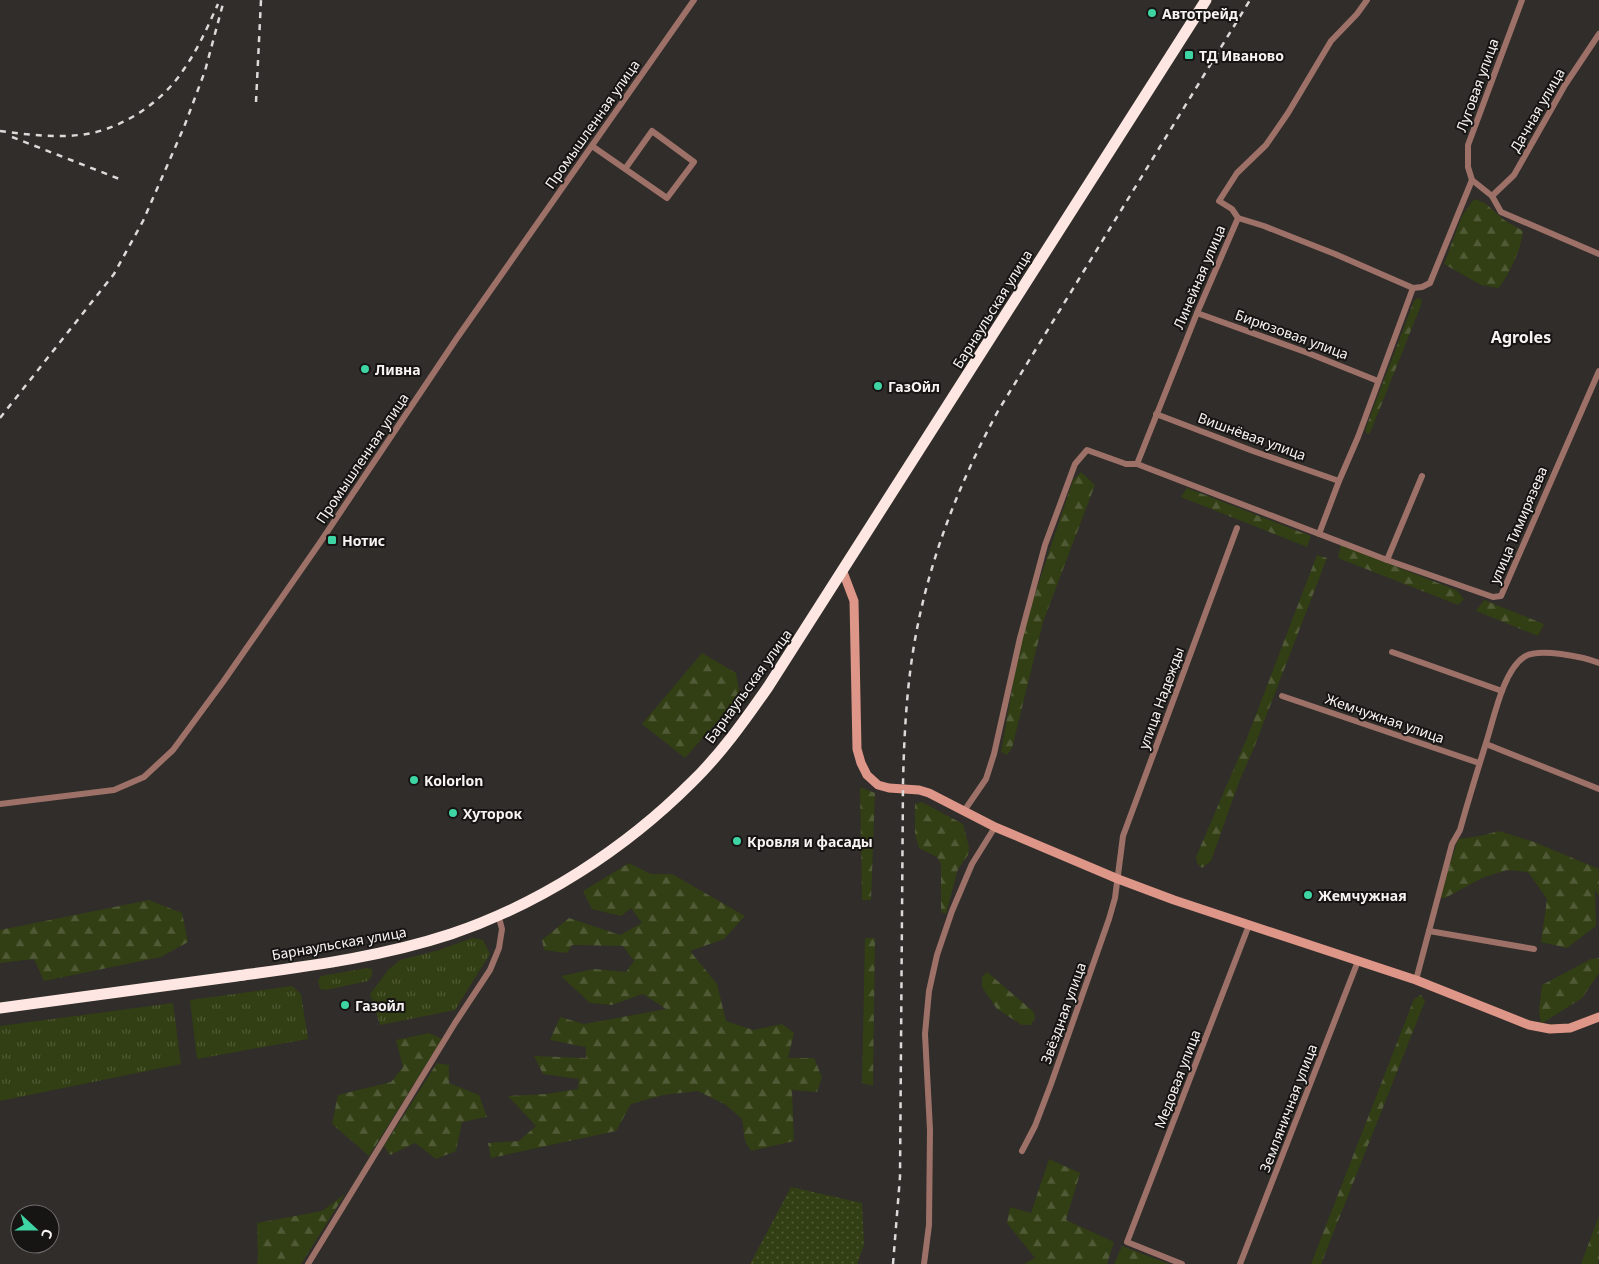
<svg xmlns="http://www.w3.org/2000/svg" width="1599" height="1264" font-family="'Noto Sans',sans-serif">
<defs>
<pattern id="grass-tufts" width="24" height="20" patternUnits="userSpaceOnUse" patternTransform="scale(1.25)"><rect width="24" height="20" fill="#323e13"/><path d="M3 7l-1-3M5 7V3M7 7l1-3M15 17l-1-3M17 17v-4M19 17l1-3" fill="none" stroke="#505a36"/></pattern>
<pattern id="forest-firs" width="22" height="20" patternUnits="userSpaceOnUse" patternTransform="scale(1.25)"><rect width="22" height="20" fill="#323e13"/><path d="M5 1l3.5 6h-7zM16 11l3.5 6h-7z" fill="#505a36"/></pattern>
<pattern id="park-dots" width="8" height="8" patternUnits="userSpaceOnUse" patternTransform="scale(1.25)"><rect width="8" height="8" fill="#323e13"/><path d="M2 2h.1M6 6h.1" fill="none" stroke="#505a36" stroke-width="1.8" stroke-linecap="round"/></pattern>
</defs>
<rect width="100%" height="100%" fill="#302d2a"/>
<g fill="url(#grass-tufts)">
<polygon points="472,938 483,940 490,954 455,1010 380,1025 370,994 389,969 400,960 439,950"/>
<polygon points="367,968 372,969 372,976 368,981 326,990 320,989 318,981 321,976"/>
<polygon points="292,986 301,994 308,1039 197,1059 190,1000"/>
<polygon points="173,1003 181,1064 0,1101 0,1026"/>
</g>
<g fill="url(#forest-firs)">
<path d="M1474,199L1485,203L1504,220L1523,231C1522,246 1509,277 1498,288L1481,285L1444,264L1462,216Z"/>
<polygon points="1418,298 1422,300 1421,305 1372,428 1369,434 1367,434 1365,430 1414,301"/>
<polygon points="1081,472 1095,485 1043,622 1012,748 1007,755 1001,752 1022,633 1073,480"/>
<polygon points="1187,488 1311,536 1307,547 1181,497"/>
<polygon points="1341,545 1456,590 1464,599 1458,605 1338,558"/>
<polygon points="1317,555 1327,558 1253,750 1239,782 1211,861 1202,868 1197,863 1196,857 1247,738"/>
<polygon points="1484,600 1544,624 1538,636 1476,611"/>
<polygon points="702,653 736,673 740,696 685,758 642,724"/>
<polygon points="860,787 875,793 871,900 862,900"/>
<polygon points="922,802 963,824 969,847 968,855 958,869 946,914 941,912 941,864 937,857 919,848 915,835 915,804"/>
<polygon points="1499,831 1534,842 1599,869 1599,896 1595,889 1596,926 1567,948 1541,942 1547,899 1528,872 1507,870 1482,878 1445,898 1441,898 1445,879 1458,839 1480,836"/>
<polygon points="629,863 651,874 672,874 745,916 724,939 690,951 717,984 726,1021 753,1030 782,1024 794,1033 788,1058 814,1058 822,1077 817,1092 792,1090 794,1141 751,1151 745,1141 742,1119 726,1105 698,1091 663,1095 631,1104 616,1131 491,1158 488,1143 519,1141 536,1126 508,1096 546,1094 578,1089 579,1079 543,1074 534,1056 586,1058 586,1047 550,1040 560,1017 584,1024 666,1009 643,994 612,1005 590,1003 561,976 594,969 626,972 634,961 623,946 572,945 567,953 544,950 542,940 569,918 620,935 642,923 631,908 621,916 592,909 583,891"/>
<polygon points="149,900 182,913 188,942 161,957 44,981 34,959 0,963 0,930"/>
<polygon points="865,938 875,938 873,1086 862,1083"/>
<polygon points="1599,958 1599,973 1582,998 1541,1024 1539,1011 1542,985 1591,959"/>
<polygon points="987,972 1034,1012 1035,1018 1031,1025 1022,1025 997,1009 982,987 982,977"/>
<polygon points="1421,995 1425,1001 1321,1264 1311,1264 1414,999"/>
<polygon points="429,1033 442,1039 369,1156 332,1124 338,1095 391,1082 403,1067 396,1040"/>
<polygon points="437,1063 449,1065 449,1083 479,1095 487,1117 462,1122 456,1151 436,1159 415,1143 390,1155 384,1146"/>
<polygon points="1049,1159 1080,1173 1066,1220 1114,1242 1107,1264 1024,1264 1035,1258 1007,1223 1010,1207 1031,1213"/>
<polygon points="345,1194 301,1264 257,1264 258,1257 257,1223 322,1211"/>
<polygon points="1599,1216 1599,1260 1598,1264 1581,1264"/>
<polygon points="1122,1246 1169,1264 1114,1264"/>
</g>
<polygon fill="url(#park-dots)" points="791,1187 862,1203 864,1245 857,1264 750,1264"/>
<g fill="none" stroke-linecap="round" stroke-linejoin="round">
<g stroke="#9d7167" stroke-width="6">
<polyline points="1522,0 1468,145 1468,167 1472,180 1492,196 1501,212 1599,254"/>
<polyline points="592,146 667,198 694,162 652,131 625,169"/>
<polyline points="1492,196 1514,175 1565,85 1599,34"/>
<polyline points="1238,218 1264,226 1335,254 1413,288"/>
<polyline points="1197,313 1308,353 1378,381"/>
<polyline points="1156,414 1253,451 1339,481"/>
<polyline points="1137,464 1197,313 1238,218 1232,209 1219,201 1237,173 1266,145 1288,113 1331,41 1357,14 1367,0"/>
<polyline points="1319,534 1339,481 1358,437 1413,288 1422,287 1430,283 1472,180"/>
<polyline points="1387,560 1422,476"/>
<polyline points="1392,652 1502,691"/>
<polyline points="1282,696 1479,763"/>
<polyline points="1486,744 1599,789"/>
<polyline points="0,804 114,790 144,777 173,750 223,682 319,544 457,338 694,0"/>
<polyline points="964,811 986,779 994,754 1020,638 1045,545 1075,464 1087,450 1126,464 1137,464 1387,560 1493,597 1501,596 1599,371"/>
<polyline points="1429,931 1534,949"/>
<path d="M1416,980L1452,844L1460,830C1468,801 1477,772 1486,743C1494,718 1503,671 1524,657C1538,647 1584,657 1599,663"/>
<polyline points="1022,1151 1035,1126 1051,1084 1109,919 1115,898 1123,836 1237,528"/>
<polyline points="308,1264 455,1023 490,970 499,948 502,929 498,914"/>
<polyline points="924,1264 929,1225 930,1130 925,1034 929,991 937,955 952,911 972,864 995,827"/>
<polyline points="1182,1264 1127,1242 1249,925"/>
<polyline points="1240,1264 1358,961"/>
</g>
<polyline stroke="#dd9687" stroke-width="9" points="843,572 854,601 857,749 861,763 867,775 878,785 889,788 919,790 929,793 995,827 1118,879 1174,900 1416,980 1529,1025 1550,1029 1570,1028 1599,1017"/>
<path stroke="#fee7e2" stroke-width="11" d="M0,1008C79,997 158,987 237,976C309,966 381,957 451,934C540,904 625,849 692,782C721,754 745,720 768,687L1206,0"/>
<g stroke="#dcd9d8" stroke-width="2.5" stroke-dasharray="6 6" stroke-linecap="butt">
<polyline points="256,102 261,0"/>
<path d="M0,131C30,135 62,139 92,133C128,125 164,100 184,69C198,49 208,26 218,4"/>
<polyline points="12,137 122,180"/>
<polyline points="0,418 114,274 143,221 184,127 205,71 224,0"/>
<path d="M893,1264L900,1177L903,783C904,741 906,699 912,658C925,570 956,489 998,411L1250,0"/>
</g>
</g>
<g fill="#3ed4a3" stroke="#171514" stroke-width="2">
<circle cx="1152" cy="13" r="5"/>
<rect x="1184" y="50" width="10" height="10" rx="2.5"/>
<circle cx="365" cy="369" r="5"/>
<circle cx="878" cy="386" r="5"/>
<rect x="327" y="535" width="10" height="10" rx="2.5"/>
<circle cx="414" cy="780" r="5"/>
<circle cx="453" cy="813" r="5"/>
<circle cx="737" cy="841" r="5"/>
<circle cx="1308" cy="895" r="5"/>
<circle cx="345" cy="1005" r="5"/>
</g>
<g text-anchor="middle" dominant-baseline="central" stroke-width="4" stroke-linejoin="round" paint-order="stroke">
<g font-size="14" font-weight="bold" fill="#f6f3f2" stroke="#171514" text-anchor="start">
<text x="1162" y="13">Автотрейд</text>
<text x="1199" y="55">ТД Иваново</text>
<text x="375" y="369">Ливна</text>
<text x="888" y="386">ГазОйл</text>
<text x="342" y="540">Нотис</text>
<text x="424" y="780">Kolorlon</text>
<text x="463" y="813">Хуторок</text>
<text x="747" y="841">Кровля и фасады</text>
<text x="1318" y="895">Жемчужная</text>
<text x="355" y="1005">Газойл</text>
</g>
<g font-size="14" fill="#f6f3f2" stroke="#171514">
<text transform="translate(1477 85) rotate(-70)">Луговая улица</text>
<text transform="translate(1537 110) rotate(-60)">Дачная улица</text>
<text transform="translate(592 124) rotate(-55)">Промышленная улица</text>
<text transform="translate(1199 277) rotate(-67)">Линейная улица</text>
<text transform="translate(992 309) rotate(-58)">Барнаульская улица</text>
<text transform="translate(1292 334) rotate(20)">Бирюзовая улица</text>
<text transform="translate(1252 436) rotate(20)">Вишнёвая улица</text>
<text transform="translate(362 458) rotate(-56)">Промышленная улица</text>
<text transform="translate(1518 525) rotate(-67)">улица Тимирязева</text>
<text transform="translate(748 686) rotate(-54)">Барнаульская улица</text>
<text transform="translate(1161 698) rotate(-70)">улица Надежды</text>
<text transform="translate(1385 718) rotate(19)">Жемчужная улица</text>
<text transform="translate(339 943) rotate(-10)">Барнаульская улица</text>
<text transform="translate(1063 1013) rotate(-70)">Звёздная улица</text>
<text transform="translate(1177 1079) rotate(-69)">Медовая улица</text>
<text transform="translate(1288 1108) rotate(-69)">Земляничная улица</text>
</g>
<g font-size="16" font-weight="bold" fill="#f6f3f2" stroke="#171514">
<text x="1521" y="337">Agroles</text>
</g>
</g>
<g transform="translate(35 1229) rotate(111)"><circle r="24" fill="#171514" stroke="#706e6d"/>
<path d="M0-4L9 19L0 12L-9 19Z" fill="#3ed4a3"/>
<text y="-8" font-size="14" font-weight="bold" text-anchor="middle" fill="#f6f3f2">С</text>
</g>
</svg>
